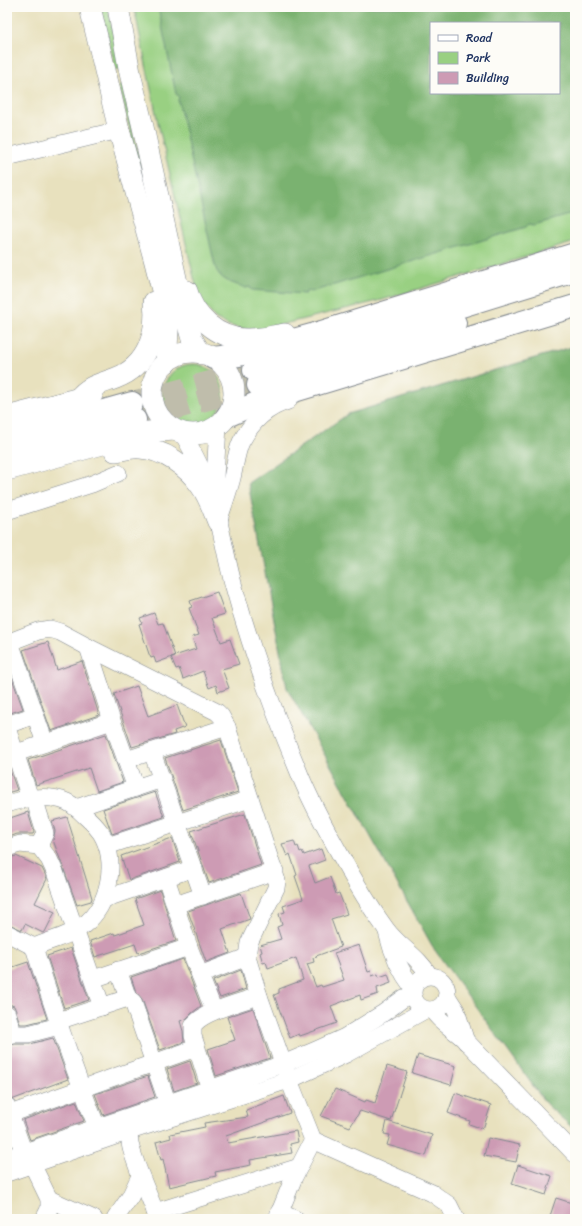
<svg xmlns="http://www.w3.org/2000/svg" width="582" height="1226" font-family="Sriracha,sans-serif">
<rect width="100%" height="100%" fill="#fdfcf7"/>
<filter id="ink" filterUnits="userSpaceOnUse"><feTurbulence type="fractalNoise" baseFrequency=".025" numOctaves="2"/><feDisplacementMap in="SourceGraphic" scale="8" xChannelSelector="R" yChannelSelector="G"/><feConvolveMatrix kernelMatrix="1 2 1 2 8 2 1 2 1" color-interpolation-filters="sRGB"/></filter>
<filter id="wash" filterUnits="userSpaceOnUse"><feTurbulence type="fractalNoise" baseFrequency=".012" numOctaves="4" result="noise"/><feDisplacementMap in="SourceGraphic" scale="16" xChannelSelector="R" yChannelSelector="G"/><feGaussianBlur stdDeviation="0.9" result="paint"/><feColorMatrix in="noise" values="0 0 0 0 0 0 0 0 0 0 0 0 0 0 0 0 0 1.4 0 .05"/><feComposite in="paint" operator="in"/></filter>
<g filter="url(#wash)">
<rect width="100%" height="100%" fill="#e8e1be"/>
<g fill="#99d082" stroke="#5a8070">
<polygon points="100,7 108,7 120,69 116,70"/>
<polygon points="134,7 162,7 324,251 575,209 575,242 382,300 263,329 242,329 228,325 215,318 200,300 194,278 158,123"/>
<polygon points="122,84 178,327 119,85"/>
<circle cx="193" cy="394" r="30"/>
</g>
<g fill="#7ab270" stroke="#4a7067" fill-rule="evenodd">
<path d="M158,7H575V213L534,225L529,224L526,227L311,292L307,291L305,294L252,290L250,287L246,288C233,283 219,281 215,266L178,100L179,97L176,94ZM431,23H559V93H431Z"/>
<polygon points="575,346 575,1130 547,1105 434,949 287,688 248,483 348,414"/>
</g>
<g id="blocks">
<g fill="#cd9bb4">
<polygon points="217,592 225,614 212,618 221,642 230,639 239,664 222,669 229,688 218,692 216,685 209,688 203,671 183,679 179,668 176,669 171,657 196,649 192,637 199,635 189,608 192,607 190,601"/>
<polygon points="154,613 158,624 163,623 175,656 156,663 154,657 151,658 149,654 139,624 142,623 140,618"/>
<polygon points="48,642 57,670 82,661 99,715 51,731 23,650"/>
<polygon points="7,664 23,709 7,714"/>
<polygon points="137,686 148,716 177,705 185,727 174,731 175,734 132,747 114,694"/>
<polygon points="106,734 123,782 97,791 89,768 36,785 28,760"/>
<polygon points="221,740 238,792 183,810 165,758"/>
<polygon points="7,762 17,790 7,793"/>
<polygon points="155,792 164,817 112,834 103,809"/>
<polygon points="28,812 34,832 33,834 17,834 7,838 7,819"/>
<polygon points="245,814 261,865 209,883 191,831"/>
<polygon points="67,817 92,898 91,901 77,905 53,840 55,831 52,821"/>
<polygon points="172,838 180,862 129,880 121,856"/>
<polygon points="294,841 296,847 298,846 300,852 302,851 304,855 321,849 325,860 309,866 315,883 330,877 336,894 339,893 347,914 331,919 341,947 316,956 317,957 313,958 314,962 307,964 316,987 321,985 322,987 344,980 334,953 359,945 368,972 371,971 372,976 378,974 379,977 388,974 391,983 377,988 378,994 361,1000 360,995 331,1006 337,1023 300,1036 299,1034 290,1038 274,995 279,993 279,989 303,980 296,958 268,968 266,962 263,963 260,953 262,952 260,945 281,939 277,927 282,925 279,914 285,912 283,906 303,899 295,876 297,875 290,854 287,856 282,844"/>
<polygon points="16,856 42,868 46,876 47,879 35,903 55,912 45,932 43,933 25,924 22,930 7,923 7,860 8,858"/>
<polygon points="160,890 176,941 138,953 135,944 95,957 90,941 114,933 115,935 144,925 135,899"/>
<polygon points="241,893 250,919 222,929 230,953 206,962 188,911"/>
<polygon points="71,948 89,1000 64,1008 47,956"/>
<polygon points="183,959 201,1006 192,1013 186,1019 180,1021 183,1031 184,1042 160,1050 142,999 136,992 131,977"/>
<polygon points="28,962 47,1019 27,1024 20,1024 16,1011 14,1006 9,1004 7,997 7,969"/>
<polygon points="241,970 246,989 220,998 213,981"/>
<polygon points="253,1008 270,1058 216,1076 208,1049 235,1040 227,1017"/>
<polygon points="53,1038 68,1079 14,1099 7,1096 7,1046 15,1044 30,1044"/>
<polygon points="418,1055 456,1066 451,1085 412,1073"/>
<polygon points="190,1061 197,1083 174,1091 167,1069"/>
<polygon points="387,1066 407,1072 391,1121 360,1111 350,1127 321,1116 335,1089 365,1102 366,1100 375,1103"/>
<polygon points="148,1076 155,1097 103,1115 95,1094"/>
<polygon points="455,1093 491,1105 483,1129 469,1124 470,1121 448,1113"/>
<polygon points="284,1096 290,1113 226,1136 228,1143 296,1131 298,1142 290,1144 292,1153 250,1160 251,1165 215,1172 216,1176 169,1187 163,1159 161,1160 156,1142 171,1138 170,1134 205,1127 204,1123 248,1117 246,1110"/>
<polygon points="76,1101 84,1121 30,1140 23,1120"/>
<polygon points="387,1121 432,1135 426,1156 387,1145 390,1135 384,1134"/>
<polygon points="488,1138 520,1145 516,1162 484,1156"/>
<polygon points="518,1165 552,1176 546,1195 512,1184"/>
<polygon points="556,1198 575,1204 575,1219 560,1219 550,1216"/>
</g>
</g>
</g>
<g filter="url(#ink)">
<use href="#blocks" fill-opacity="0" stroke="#82888e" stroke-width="1"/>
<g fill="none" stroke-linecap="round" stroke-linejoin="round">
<g stroke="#bfbdab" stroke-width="22" stroke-dasharray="22 11" stroke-linecap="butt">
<polyline points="132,403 254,370"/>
<polyline points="135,420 258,385"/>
</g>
<g stroke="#82888e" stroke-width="18">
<g id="minor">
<polyline points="7,157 119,130"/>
<path d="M182,432C192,450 202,468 209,487C220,517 225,555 234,587C251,649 273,710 298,770C307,793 319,816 331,838C348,869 365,900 386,929C398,946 419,957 429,975"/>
<polyline points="216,494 215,478 218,425"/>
<polyline points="7,511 92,484 118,473"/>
<path d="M218,522C223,507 228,493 232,478C235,466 236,453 241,442C251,423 267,407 288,401"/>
<polyline points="10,642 45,743"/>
<polyline points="7,643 38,631 50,629 60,632 88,647 217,712 221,716 227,727 277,881 276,888 249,943 247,957 259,996 289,1080 313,1140 432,1193 449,1205 456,1219"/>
<polyline points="88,647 112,721 136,788"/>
<polyline points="7,725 35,715"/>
<polyline points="7,728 30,798"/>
<polyline points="152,752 203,896"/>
<polyline points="16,753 112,721"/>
<polyline points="126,760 227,727"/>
<polyline points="34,798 45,833 39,846"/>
<path d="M7,804C26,798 48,794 67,802C73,805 79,810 84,815C90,820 96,826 101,833C118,861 110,904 84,925C70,936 50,940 34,947"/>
<polyline points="76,808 162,779"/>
<polyline points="107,846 250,799"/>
<polyline points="7,848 20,844 39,846 49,859 55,872 102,1007"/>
<polyline points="166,878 189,947 214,1011"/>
<polyline points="104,899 194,868"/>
<polyline points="175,905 275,871"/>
<path d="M387,932C392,953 400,971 413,988"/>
<path d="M7,933L34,947C53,1008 73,1068 97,1127"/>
<polyline points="118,970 128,998 133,1002 168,1104"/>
<polyline points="200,975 247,957"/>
<circle cx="430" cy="993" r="17"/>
<polyline points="93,979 189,947"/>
<polyline points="447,996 456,1010 466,1042"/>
<path d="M432,1010C441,1024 457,1031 468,1043C504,1080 539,1117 575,1154"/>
<polyline points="7,1014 13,1034"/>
<polyline points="58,1021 128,998"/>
<polyline points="7,1036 13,1034 28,1034 59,1026"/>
<path d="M210,1089L193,1036V1026C201,1012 243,1001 259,996"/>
<polyline points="7,1106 24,1153"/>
<polyline points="10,1114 196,1048"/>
<path d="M126,1120C129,1129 129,1139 131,1148C138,1172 149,1195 158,1219"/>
<polyline points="7,1158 283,1064 316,1050 345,1037 382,1014 404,998 412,995"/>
<polyline points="32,1164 49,1199 49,1209 44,1219"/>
<polyline points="7,1173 130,1131 289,1080 346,1054 425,1010"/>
<polyline points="49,1199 94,1219"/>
<polyline points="155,1212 299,1167"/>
<polyline points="279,1212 295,1219"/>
<polyline points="115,1219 130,1197 140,1176"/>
<polyline points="277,1219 294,1177 313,1140"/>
</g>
</g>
<g stroke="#82888e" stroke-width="22">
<g id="major">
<polyline points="90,7 119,130 155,262 165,302 168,331 166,363"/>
<polyline points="118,7 130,73 143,127 181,301 192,339 198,349 203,354"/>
<path d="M187,291C194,317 217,338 245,339C258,340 271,336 285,334"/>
<circle cx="193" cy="393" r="41"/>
<path d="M79,398C89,385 101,384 116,378C148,366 158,333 154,302"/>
<polyline points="7,417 92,395"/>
<path d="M115,451C123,450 132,447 140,448C163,449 188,467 201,486C209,497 213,510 218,522"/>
<polyline points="7,470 136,435 148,432 174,430"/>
</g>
</g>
<g stroke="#82888e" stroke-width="24">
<g id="highway">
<polyline points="213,358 239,355 315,334 575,254"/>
<polyline points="254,370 575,271"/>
<polyline points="258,385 455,323"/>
<polyline points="227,416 261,401 575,306"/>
<polyline points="7,438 132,403"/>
<polyline points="7,456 67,437 135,420"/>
</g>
</g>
<use href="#minor" stroke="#fff" stroke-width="17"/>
<use href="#major" stroke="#fff" stroke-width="21"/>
<use href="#highway" stroke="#fff" stroke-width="22"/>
</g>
</g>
<rect width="582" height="1226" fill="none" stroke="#fdfcf7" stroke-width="24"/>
<rect x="430" y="22" width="130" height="72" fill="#fdfcf7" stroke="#a3aaba"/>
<rect x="438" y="35" width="20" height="6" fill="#ffffff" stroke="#a3aaba"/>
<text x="466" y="42" font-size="12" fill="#1b2f5e">Road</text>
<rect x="438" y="52" width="20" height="12" fill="#99d082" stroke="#a3aaba"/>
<text x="466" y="62" font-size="12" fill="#1b2f5e">Park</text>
<rect x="438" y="72" width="20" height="12" fill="#cd9bb4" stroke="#a3aaba"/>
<text x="466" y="82" font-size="12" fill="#1b2f5e">Building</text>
</svg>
